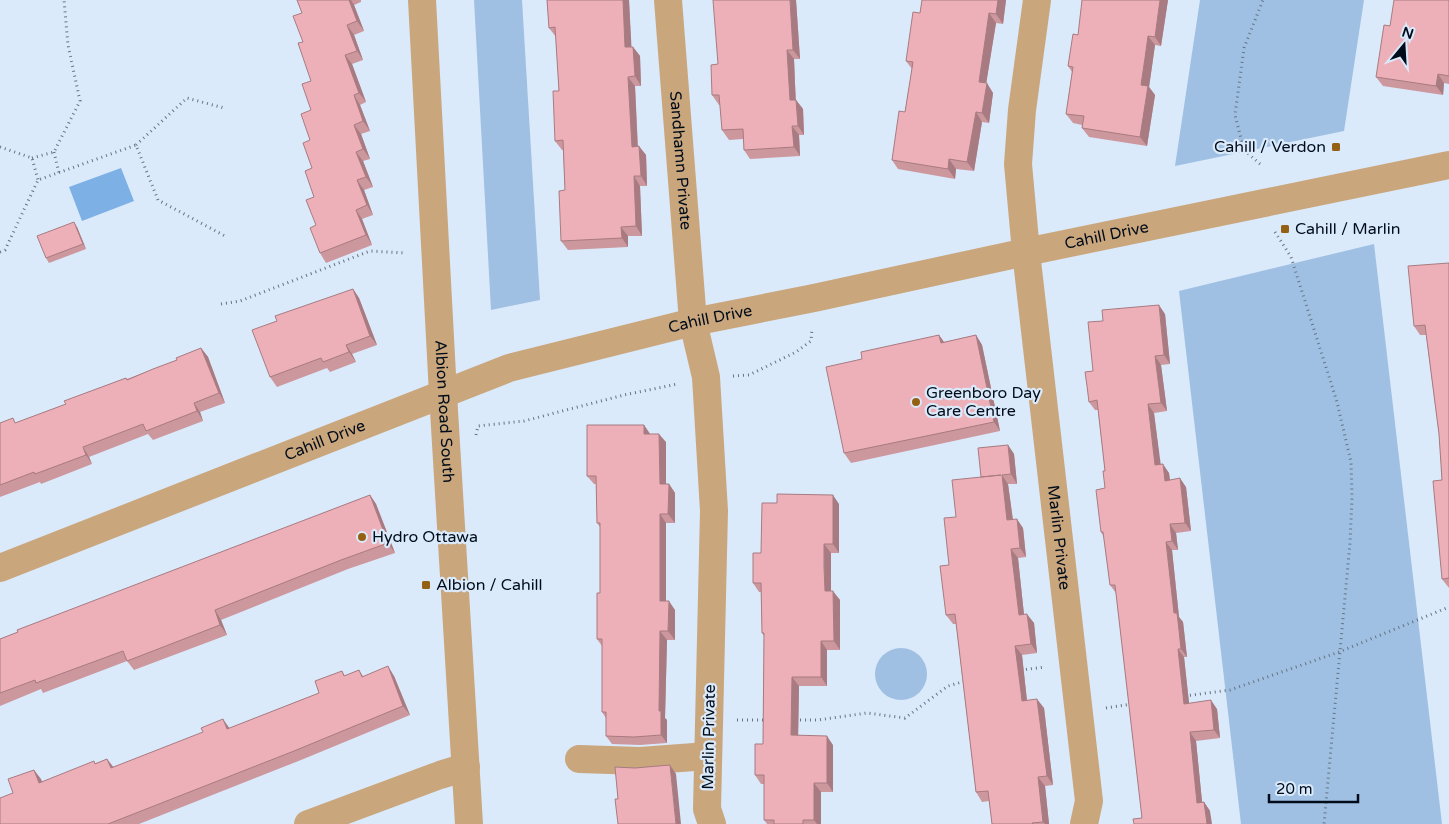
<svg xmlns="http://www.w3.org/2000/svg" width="1449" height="824" font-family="'Varela Round',sans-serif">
<rect width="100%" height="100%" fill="#daeafb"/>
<g fill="#9fc0e2">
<polygon points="474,0 522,0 540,300 491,310"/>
<polygon points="1200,0 1364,0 1344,131 1175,166"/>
<polygon points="1374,244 1442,824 1241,824 1179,291"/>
<circle cx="901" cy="674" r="26"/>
</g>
<polygon fill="#7db0e5" points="121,168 134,201 82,221 69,187"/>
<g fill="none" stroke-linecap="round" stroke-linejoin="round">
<g stroke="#667483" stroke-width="3" stroke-dasharray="1 4" stroke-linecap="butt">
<polyline points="136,145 187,98 224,108"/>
<polyline points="0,147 32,158 38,180"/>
<polyline points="54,152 59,173"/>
<polyline points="32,158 54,152 80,101 68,45 64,0"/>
<polyline points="1260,164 1244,150 1235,115 1244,48 1263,0"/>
<polyline points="1275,232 1291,257 1337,402 1351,462 1352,498 1350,543 1324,824"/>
<polyline points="0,252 5,250 38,180 136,145 158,200 225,236"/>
<polyline points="221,304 240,301 370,251 405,253"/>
<polyline points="733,376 749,375 796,352 811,341 812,329"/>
<polyline points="476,435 478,426 524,421 624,395 678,384"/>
<polyline points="1021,670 1045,667"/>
<polyline points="1185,696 1230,690 1339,652 1449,607"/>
<polyline points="1106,708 1132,704"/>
<polyline points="737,720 766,720"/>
<polyline points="795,720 818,720 867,713 905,718 948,686 966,681"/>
</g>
<g stroke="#caa67d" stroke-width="28">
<path id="s1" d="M422,0L443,394L469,824"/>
<path id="s2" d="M668,0L693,322L706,377L714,511L707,809L712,824"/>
<path id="s3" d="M1037,0L1022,110L1018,164L1026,252L1089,801L1084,824"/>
<path id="s4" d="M0,568L509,368L693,322L814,298L1026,252L1449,165"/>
<polyline points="579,759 640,761 708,756"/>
<polyline points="308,824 440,775 466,767"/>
</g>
</g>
<g fill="#cd979e">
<polygon points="297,0 361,0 361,2 354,5 364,31 354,35 363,60 352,64 366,102 360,105 370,131 361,134 370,159 363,161 373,187 364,190 373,215 362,219 372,245 326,263 320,253 316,225 310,140 311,110 311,81 303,42 302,13"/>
<polygon points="547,0 629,0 631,47 633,47 640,56 641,86 635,86 638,146 646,155 647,186 640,186 642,236 628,236 628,247 568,250 561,241 565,190 563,150 562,150 555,141 559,91 556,37 549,28"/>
<polygon points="796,0 800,59 794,59 795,83 796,100 803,109 804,135 799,135 800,156 750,159 744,150 743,139 729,140 722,130 720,105 719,105 712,95 718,64"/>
<polygon points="922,0 1006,0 1003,24 996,23 986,83 993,93 989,123 982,122 974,171 956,169 955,179 898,169 892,160 905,112 912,69 906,61 920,13"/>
<polygon points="1168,0 1161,46 1155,45 1152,67 1149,87 1155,95 1147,146 1089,137 1082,128 1082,125 1073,123 1066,114 1072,72 1068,66 1078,35"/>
<polygon points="1449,0 1449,84 1444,83 1443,95 1383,86 1376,77"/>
<polygon points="77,227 86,249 49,263 46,258"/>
<polygon points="1449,263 1449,588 1442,579 1442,480 1439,434 1426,335 1420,335 1414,326"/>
<polygon points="353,289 359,298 377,345 352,354 356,362 330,372 327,368 277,387 270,377 277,321"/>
<polygon points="1165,314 1170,364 1161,365 1167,411 1154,413 1160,464 1169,473 1170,480 1186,487 1191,531 1176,533 1178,550 1172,550 1179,617 1183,622 1185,639 1187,657 1184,657 1189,703 1217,709 1220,738 1196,741 1202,802 1204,802 1210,811 1142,818 1116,593 1110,585 1104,537 1101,532 1105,488 1105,471 1098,410 1095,410 1089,402 1093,371"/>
<polygon points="939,335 944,342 976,335 982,345 1000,431 851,463 844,453 862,359"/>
<polygon points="201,348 208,357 225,403 200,412 203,421 153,440 148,434 89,457 92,464 41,484 40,482 0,497 0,423 16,423 66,404 126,378 127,379 177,360"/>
<polygon points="644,425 650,434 666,442 666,484 669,484 675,493 675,523 666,523 666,601 675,610 675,640 667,640 665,718 667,720 667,743 640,745 612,744 606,736 606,718 602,712 602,646 597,639 600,593 600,527 597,523 596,484 594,484 587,476"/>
<polygon points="1008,445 1014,454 1017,484 1008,484 1013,519 1023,528 1026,557 1018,558 1024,615 1034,623 1037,653 1022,655 1027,701 1044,708 1053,785 1045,786 1049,824 992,824 989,801 982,802 976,792 956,624 953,624 946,615 949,565 956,517 981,477"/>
<polygon points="370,495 376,504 395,553 348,569 221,620 227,635 134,670 127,661 43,693 41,689 0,706 0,639"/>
<polygon points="839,504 839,553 831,553 831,591 840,600 840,650 827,650 827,686 799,686 798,735 833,745 833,792 821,792 821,824 767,824 764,820 764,784 761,784 755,775 763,744 764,636 762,633 761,592 759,592 753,583 761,553"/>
<polygon points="359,670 363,676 394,676 410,715 301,760 139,824 0,824 13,793 34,770 42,782 96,763 107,759 113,767 230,728 319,693 342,671 345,676"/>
</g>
<g fill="#a77b81">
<polygon points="349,0 351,0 354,5 364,31 357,21"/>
<polygon points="623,0 629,0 632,57 625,47"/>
<polygon points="790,0 796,0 800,59 793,50"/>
<polygon points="998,0 1006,0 1003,24 996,14"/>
<polygon points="1160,0 1168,0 1161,46 1155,37"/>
<polygon points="989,13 996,23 985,91 979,82"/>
<polygon points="347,25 354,35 363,60 357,51"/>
<polygon points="1148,36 1155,45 1149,87 1155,95 1147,146 1140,137 1141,85"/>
<polygon points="633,47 640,56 641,86 635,76"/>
<polygon points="787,50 794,59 796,110 790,100"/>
<polygon points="345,55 352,64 366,102 359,93"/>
<polygon points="1438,74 1444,83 1443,95 1436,86"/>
<polygon points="628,77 635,86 638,156 632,147"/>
<polygon points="987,83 993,93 989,123 982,113"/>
<polygon points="354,95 360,105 370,131 363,121"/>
<polygon points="796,100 803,109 804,135 798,126"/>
<polygon points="976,112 982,122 974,171 967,162"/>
<polygon points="354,125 361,134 370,159 363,149"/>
<polygon points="792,126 799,135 800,156 794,147"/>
<polygon points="639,146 646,155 647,186 641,176"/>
<polygon points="356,152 363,161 373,187 366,177"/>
<polygon points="949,159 956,169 955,179 948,169"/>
<polygon points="634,176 640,186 642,236 636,226"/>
<polygon points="357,180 364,190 373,215 367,205"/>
<polygon points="356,210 362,219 372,245 366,235"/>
<polygon points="74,222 77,227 86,249 83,244"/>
<polygon points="621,227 628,236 628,247 622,238"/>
<polygon points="353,289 359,298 377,345 370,336"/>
<polygon points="1159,305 1165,314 1170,364 1164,355"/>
<polygon points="939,335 946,345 941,343"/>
<polygon points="976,335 982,345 1000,431 994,422"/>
<polygon points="346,345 352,354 356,362 349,352"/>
<polygon points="201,348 208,357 225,403 219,393"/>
<polygon points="1155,356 1161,365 1167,411 1161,403"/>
<polygon points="194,403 200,412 203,421 197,411"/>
<polygon points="1148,404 1154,413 1162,474 1155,465"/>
<polygon points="644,425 650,434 644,434"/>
<polygon points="659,434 666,442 666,493 660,484"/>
<polygon points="1008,445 1014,454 1017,484 1011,474"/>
<polygon points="83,447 89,457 92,464 86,455"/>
<polygon points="1163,464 1169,473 1171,490 1165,481"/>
<polygon points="1002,475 1008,484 1014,529 1007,520"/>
<polygon points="1180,478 1186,487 1191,531 1185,523"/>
<polygon points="669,484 675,493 675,523 668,514"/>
<polygon points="370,495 376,504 395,553 388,543"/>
<polygon points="833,495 839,504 839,553 833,544"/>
<polygon points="660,514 666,523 666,610 660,601"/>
<polygon points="1017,519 1023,528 1026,557 1020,548"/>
<polygon points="1170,524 1176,533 1178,550 1172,541"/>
<polygon points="1166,542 1172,550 1179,617 1183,622 1187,657 1181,649 1174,613"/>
<polygon points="824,544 831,553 831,600 825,591"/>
<polygon points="1011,549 1018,558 1025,624 1019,615"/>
<polygon points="833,591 840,600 840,650 834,641"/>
<polygon points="669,601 675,610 675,640 668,631"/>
<polygon points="215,610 221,620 227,635 220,625"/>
<polygon points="1027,614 1034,623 1037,653 1031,644"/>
<polygon points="660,631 667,640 665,718 667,720 667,743 661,735 659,711"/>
<polygon points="821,641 827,650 827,686 821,677"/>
<polygon points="1015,646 1022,655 1027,701 1022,701"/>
<polygon points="1178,649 1184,657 1190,712 1184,704"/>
<polygon points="388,666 394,676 410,715 403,706"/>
<polygon points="792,677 799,686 798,744 791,735"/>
<polygon points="1037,699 1044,708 1053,785 1047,776"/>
<polygon points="1211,700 1217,709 1220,738 1214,730"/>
<polygon points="223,719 230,729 227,729"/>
<polygon points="1190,732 1196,741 1203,811 1197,803"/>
<polygon points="827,736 833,745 833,792 827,783"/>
<polygon points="107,759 114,768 111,768"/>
<polygon points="670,765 676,774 681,824 676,824"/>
<polygon points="34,770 41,779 46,792 39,783"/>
<polygon points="1038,777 1045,786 1049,824 1045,824 1043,822"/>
<polygon points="814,783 821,792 821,824 817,824 814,820"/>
<polygon points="1204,802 1210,811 1212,824 1207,824"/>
</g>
<g fill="#eeb0b8" stroke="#a77b81">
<polygon points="297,0 349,0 357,21 347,25 357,51 345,55 359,93 354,95 363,121 354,125 363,149 356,152 366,177 357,180 367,205 356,210 366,235 320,253 310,228 316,225 306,200 314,197 305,171 312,168 303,143 310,140 301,114 311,110 302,84 311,81 298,43 303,42 293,16 302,13"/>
<polygon points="547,0 623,0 625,47 633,47 635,76 628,77 632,147 639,146 641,176 634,176 636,226 621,227 622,238 561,241 559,191 565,190 563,140 555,141 553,91 559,91 555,27 549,28"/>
<polygon points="713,0 790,0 793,50 787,50 790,100 796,100 798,126 792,126 794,147 744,150 743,129 722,130 719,95 712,95 711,65 718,64"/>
<polygon points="922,0 998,0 996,14 989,13 979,82 987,83 982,113 976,112 967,162 949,159 948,169 892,160 899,111 905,112 913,62 906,61 913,12 920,13"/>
<polygon points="1082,0 1160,0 1155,37 1148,36 1145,58 1141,85 1148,86 1140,137 1082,128 1084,116 1066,114 1073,67 1068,66 1073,34 1078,35"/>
<polygon points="1394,0 1449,0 1449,76 1438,74 1436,86 1376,77 1384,25 1390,26"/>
<polygon points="74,222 83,244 46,258 37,236"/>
<polygon points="1449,263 1449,578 1442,579 1433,481 1442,480 1439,434 1425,325 1414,326 1408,266"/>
<polygon points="353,289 370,336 346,345 349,352 323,362 321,358 270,377 252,330 277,321 275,316"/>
<polygon points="1159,305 1164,355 1155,356 1161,403 1148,404 1155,465 1163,464 1165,481 1180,478 1185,523 1170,524 1172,541 1166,542 1174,613 1177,613 1179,630 1181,649 1178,649 1184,704 1211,700 1214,730 1190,732 1197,803 1204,802 1207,824 1134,824 1133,819 1142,818 1115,585 1110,585 1103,532 1101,532 1096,490 1105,488 1103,471 1105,471 1097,400 1089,402 1087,386 1085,372 1093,371 1088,322 1103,321 1102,310"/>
<polygon points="939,335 941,343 976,335 994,422 844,453 826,367 862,359 861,352"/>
<polygon points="201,348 219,393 194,403 197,411 146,431 143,424 83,447 86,455 35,474 34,472 0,485 0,423 13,418 15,423 66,404 64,401 126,378 127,380 153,369 177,360 176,358"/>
<polygon points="587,425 644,425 644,434 659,434 660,484 669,484 668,514 660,514 660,601 669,601 668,631 660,631 659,711 661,711 661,735 634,737 606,736 606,712 602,712 602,639 597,639 597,593 600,593 600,523 597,523 596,476 587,476"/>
<polygon points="1008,445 1011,474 1002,475 1007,520 1017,519 1020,548 1011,549 1019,615 1027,614 1031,644 1015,646 1021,692 1022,701 1037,699 1047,776 1038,777 1043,822 1032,823 1033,824 992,824 988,791 976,792 955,614 946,615 940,566 949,565 944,518 956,517 952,480 1001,475 981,477 978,448"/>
<polygon points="777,494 833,495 833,544 824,544 824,567 825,591 833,591 834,641 821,641 821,677 792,677 791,735 827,736 827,783 814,783 814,820 803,820 803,824 774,824 774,820 764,820 764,775 755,775 755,744 763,744 764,633 762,633 761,583 753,583 753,553 761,553 762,503 777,503"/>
<polygon points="370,495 388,543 341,560 215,610 220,625 127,661 123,651 36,683 35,680 0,693 0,639 18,632 17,630"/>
<polygon points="388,666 403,706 294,751 108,824 0,824 0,798 13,793 8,779 34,770 39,783 94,761 95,764 107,759 111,768 203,732 201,728 223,719 227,729 319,693 315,681 342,671 344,676 359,670 362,677"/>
<polygon points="670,765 676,824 618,824 615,799 618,799 615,767 635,768"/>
</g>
<g fill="#946014" stroke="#daeafb" stroke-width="2">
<rect x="1331" y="142" width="10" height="10" rx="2.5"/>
<rect x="1280" y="224" width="10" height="10" rx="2.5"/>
<circle cx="916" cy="402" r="5"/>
<circle cx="362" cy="537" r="5"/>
<rect x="421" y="580" width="10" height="10" rx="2.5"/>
</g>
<g text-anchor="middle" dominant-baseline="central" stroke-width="4.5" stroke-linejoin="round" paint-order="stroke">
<g font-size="16" fill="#010c1a" stroke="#daeafb" text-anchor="start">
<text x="1326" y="147" text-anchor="end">Cahill / Verdon</text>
<text x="1295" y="229">Cahill / Marlin</text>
<text x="926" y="393">Greenboro Day<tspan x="926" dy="18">Care Centre</tspan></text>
<text x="372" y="537">Hydro Ottawa</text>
<text x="436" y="585">Albion / Cahill</text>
</g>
<g font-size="16" fill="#010c1a" stroke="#daeafb">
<text stroke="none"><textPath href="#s2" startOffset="161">Sandhamn Private</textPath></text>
<text stroke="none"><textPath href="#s4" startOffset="1159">Cahill Drive</textPath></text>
<text stroke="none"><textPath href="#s4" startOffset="754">Cahill Drive</textPath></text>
<text stroke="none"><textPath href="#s1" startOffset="412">Albion Road South</textPath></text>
<text stroke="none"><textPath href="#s4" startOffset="349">Cahill Drive</textPath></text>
<text stroke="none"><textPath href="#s3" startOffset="541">Marlin Private</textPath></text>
<text transform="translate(709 737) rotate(-89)">Marlin Private</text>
</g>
</g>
<g transform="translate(1404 45) rotate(18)" stroke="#daeafb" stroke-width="4" paint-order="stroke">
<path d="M0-4L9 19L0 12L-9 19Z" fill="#010c1a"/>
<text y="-8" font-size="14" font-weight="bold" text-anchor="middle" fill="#010c1a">N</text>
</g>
<path d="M1269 794v8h89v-8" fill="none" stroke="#010c1a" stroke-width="2.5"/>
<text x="1276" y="794" font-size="15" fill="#010c1a" stroke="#daeafb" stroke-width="4" paint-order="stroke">20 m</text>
</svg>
